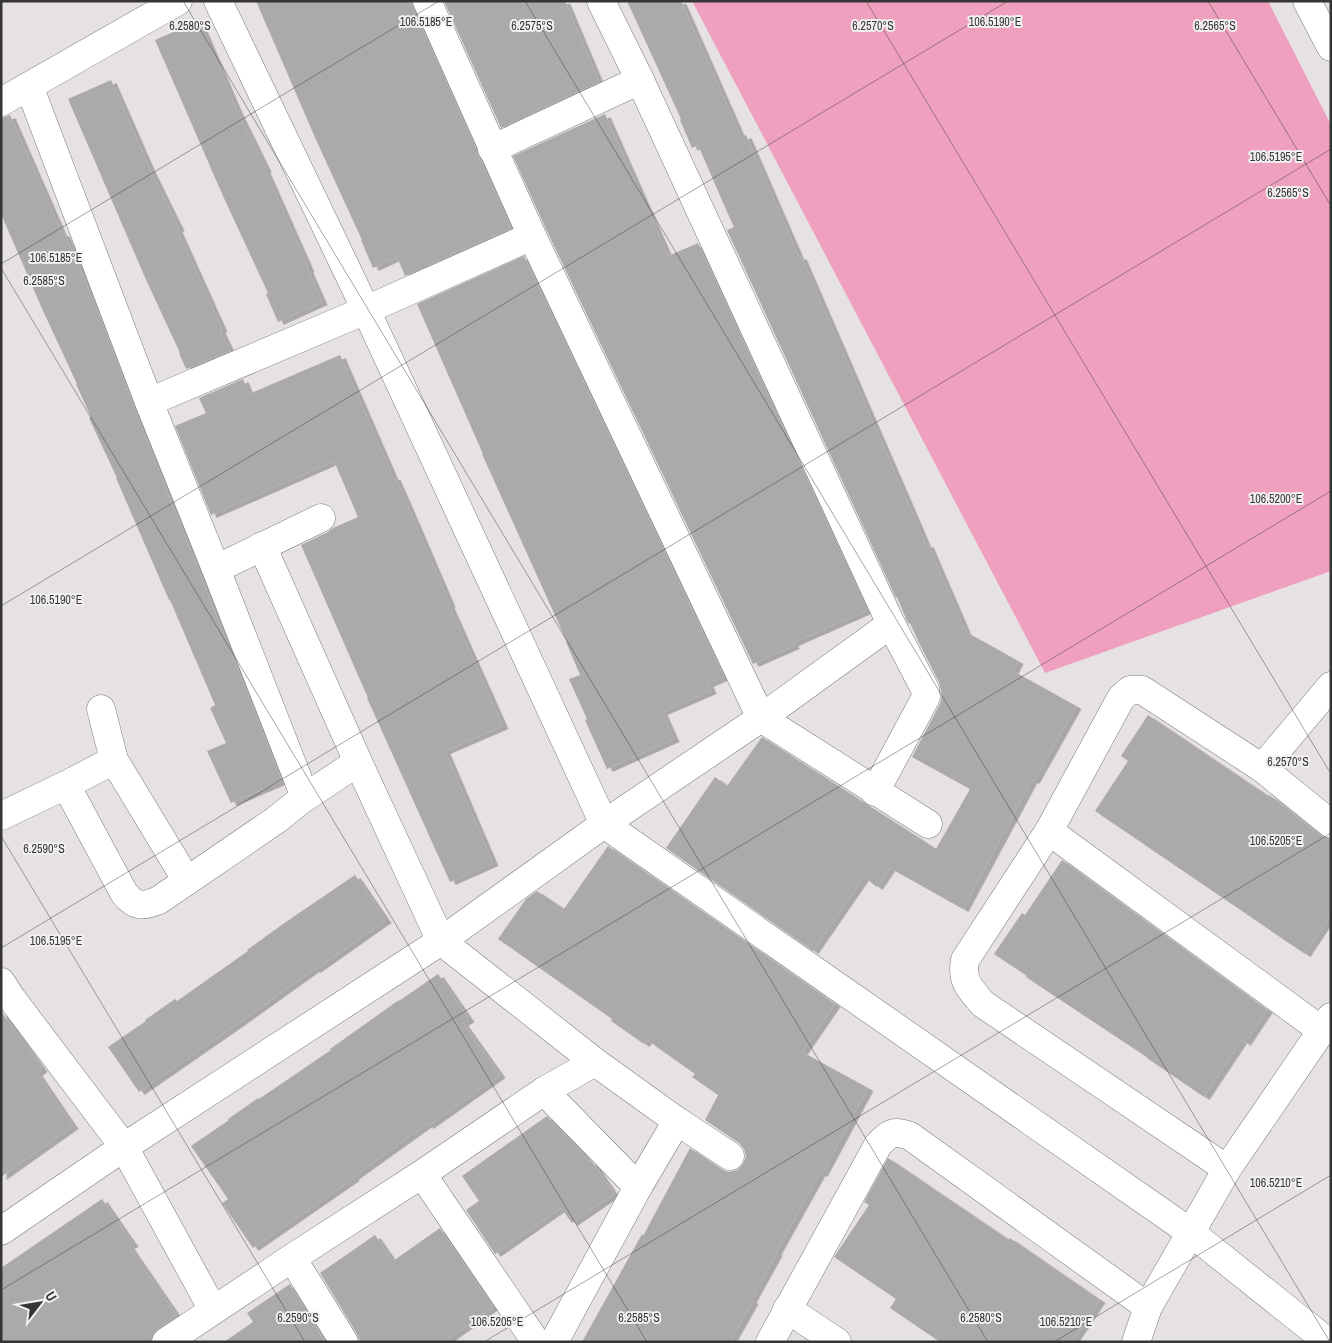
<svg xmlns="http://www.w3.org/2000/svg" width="1332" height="1343" font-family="'Archivo Narrow',sans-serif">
<defs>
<filter id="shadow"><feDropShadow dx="5.5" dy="3" stdDeviation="0" flood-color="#0004"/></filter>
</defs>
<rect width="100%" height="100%" fill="#e6e2e4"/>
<polygon fill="#efa0bf" points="692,1 1268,1 1331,125 1331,571 1045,673"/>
<g fill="#aca9aa" filter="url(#shadow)">
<polygon points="256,1 412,1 413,7 477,151 478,155 511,228 405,276 397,257 373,268 361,240 362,240 317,142"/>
<polygon points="444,1 565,1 599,82 501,128"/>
<polygon points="627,1 681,1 741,137 746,135 799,257 801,256 912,512 926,545 928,544 966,632 1018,661 1013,671 1076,706 1034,781 1032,780 963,909 890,868 877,887 864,877 813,951 666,848 715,777 727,786 762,737 936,849 970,789 912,757 940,704 942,695 939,682 920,645 910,623 909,624 907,621 897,597 896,598 727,230 734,227 728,214 698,145 692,148 680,120 681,119"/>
<polygon points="199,21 237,110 266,169 265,170 309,269 308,270 322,302 278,322 266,294 268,293 223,196 155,40"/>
<polygon points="111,80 150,169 179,228 177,229 222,329 220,330 230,351 186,369 179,353 180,353 147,282 68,99"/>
<polygon points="605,114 668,256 698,243 868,610 793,643 794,646 753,664 546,229 513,156"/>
<polygon points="10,115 62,234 64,233 76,259 103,324 134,408 282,781 231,803 207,751 226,743 210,708 215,705 170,600 169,600 116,478 117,478 89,418 91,417 76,384 77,384 44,313 1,214 1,118"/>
<polygon points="524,256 724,677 708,684 711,691 662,712 674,739 607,769 585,720 587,719 569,679 580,675 566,642 567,642 482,454 483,454 417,304"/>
<polygon points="340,355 393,477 395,477 407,504 450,604 449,605 503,726 445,751 493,863 450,882 367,698 368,698 301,545 328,532 333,528 358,517 334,461 211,515 175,426 206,413 199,398 243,379 249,394"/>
<polygon points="1148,715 1268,796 1269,795 1277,801 1321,836 1331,839 1331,915 1305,954 1095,811 1128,761 1121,756"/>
<polygon points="608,846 835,1004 802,1052 868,1088 822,1174 820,1173 776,1252 777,1253 751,1300 753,1301 730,1342 582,1342 642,1234 643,1236 690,1148 721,1169 729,1172 737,1170 743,1164 746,1156 744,1149 739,1143 705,1120 718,1095 692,1077 695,1074 647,1040 644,1044 611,1021 612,1019 498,939 526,899 537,891 564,909"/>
<polygon points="1062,860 1267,1010 1245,1043 1242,1040 1204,1097 1147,1058 1148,1058 1041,987 1026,977 1027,976 994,954 1022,913 1025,915"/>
<polygon points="355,875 386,920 315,970 314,969 240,1022 139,1092 108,1047 146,1021 145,1020 175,999 177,1001 248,951 247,950 283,924"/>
<polygon points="438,974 469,1019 463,1023 500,1075 428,1126 427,1124 353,1177 354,1178 253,1248 222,1203 228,1199 191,1146 229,1120 228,1119 258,1098 259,1099 331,1050 330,1049 399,1000 399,1001"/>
<polygon points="1,1011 42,1069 37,1073 73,1126 1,1177"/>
<polygon points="547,1116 579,1149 589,1163 591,1161 593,1163 614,1194 572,1223 561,1208 495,1254 466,1210 479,1201 462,1176"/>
<polygon points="888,1158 1009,1240 1010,1238 1100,1300 1072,1342 940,1342 890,1308 896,1299 834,1257 869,1205 864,1202"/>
<polygon points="102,1199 133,1244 129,1246 177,1316 157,1329 152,1335 151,1342 1,1342 1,1268"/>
<polygon points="440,1228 493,1307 444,1342 360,1342 357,1334 320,1273 375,1235 393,1261"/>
<polygon points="290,1284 325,1342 224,1342 253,1322 247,1313"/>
</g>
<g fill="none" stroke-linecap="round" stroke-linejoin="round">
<g stroke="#7e7b7c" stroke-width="29">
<g id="minor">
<polyline points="218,1 366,310 604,824 1190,1232 1328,1342"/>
<polyline points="427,1 532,236 761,718 928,824"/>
<polyline points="601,1 640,80 891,624 925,689 926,697 875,792"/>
<polyline points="1307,1 1331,47"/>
<polyline points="29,86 149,402 216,569 305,797"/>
<polyline points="1,102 178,1"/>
<polyline points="492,149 640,80"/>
<polyline points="149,402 366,310 532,236"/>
<polyline points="262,546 358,762 441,941 595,1062 677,1121 730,1156"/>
<polyline points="216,569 321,518"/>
<polyline points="101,709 114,760 187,881"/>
<polyline points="1262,768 1331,686"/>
<path d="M66,785L124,893C135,907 143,907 159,900L276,820L301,800L358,762"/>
<polyline points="1,816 66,785 114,760"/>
<polyline points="1049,831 1321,1030"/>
<polyline points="1,982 12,999 124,1147 213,1310"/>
<polyline points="544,1091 638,1187"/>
<path d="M1227,1169L983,1004C970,989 961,981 965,960L1049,831L1121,698L1130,690H1142L1262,768L1331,824"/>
<polyline points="422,1174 536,1342"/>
<polyline points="1,1231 124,1147 441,941 604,824 761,718 891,624"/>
<polyline points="292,1258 344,1342"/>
<polyline points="787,1309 837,1342"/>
<polyline points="166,1342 292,1258 422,1174 544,1091 595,1062"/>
<polyline points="554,1342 638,1187 677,1121"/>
<path d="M770,1342L878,1145C889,1133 894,1130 910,1136L1148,1307"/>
<polyline points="1136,1342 1148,1307 1227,1169 1331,1017"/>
</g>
</g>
<use href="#minor" stroke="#fff" stroke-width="28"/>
</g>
<path fill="none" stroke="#363535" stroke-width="1" stroke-opacity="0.45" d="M183,1L988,1342M525,1L1330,1342M866,1L1331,774M1208,1L1331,206M1,264L439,1M1,268L647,1342M1,606L1008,1M1,836L305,1342M1,948L1331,149M1,1290L1331,491M484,1342L1331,833M1054,1342L1331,1175"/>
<g font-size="12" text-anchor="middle" fill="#363535" stroke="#f3f0f1" stroke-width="4" stroke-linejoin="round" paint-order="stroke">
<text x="426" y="26">106.5185°E</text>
<text x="995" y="26">106.5190°E</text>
<text x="190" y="30">6.2580°S</text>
<text x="532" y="30">6.2575°S</text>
<text x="873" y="30">6.2570°S</text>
<text x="1215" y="30">6.2565°S</text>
<text x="1276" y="161">106.5195°E</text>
<text x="1288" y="197">6.2565°S</text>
<text x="56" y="262">106.5185°E</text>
<text x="44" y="285">6.2585°S</text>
<text x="1276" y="503">106.5200°E</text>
<text x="56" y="604">106.5190°E</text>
<text x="1288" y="766">6.2570°S</text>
<text x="1276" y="845">106.5205°E</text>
<text x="44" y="853">6.2590°S</text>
<text x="56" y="945">106.5195°E</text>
<text x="1276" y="1187">106.5210°E</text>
<text x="298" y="1322">6.2590°S</text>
<text x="639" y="1322">6.2585°S</text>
<text x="981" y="1322">6.2580°S</text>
<text x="497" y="1326">106.5205°E</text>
<text x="1066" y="1326">106.5210°E</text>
</g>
<rect width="1332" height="1343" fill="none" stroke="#363535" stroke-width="5"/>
<g transform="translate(40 1303) rotate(59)" stroke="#f3f0f1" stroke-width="4" paint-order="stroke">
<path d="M0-4L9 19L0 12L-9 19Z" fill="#363535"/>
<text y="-8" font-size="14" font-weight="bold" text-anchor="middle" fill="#363535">U</text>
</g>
</svg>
